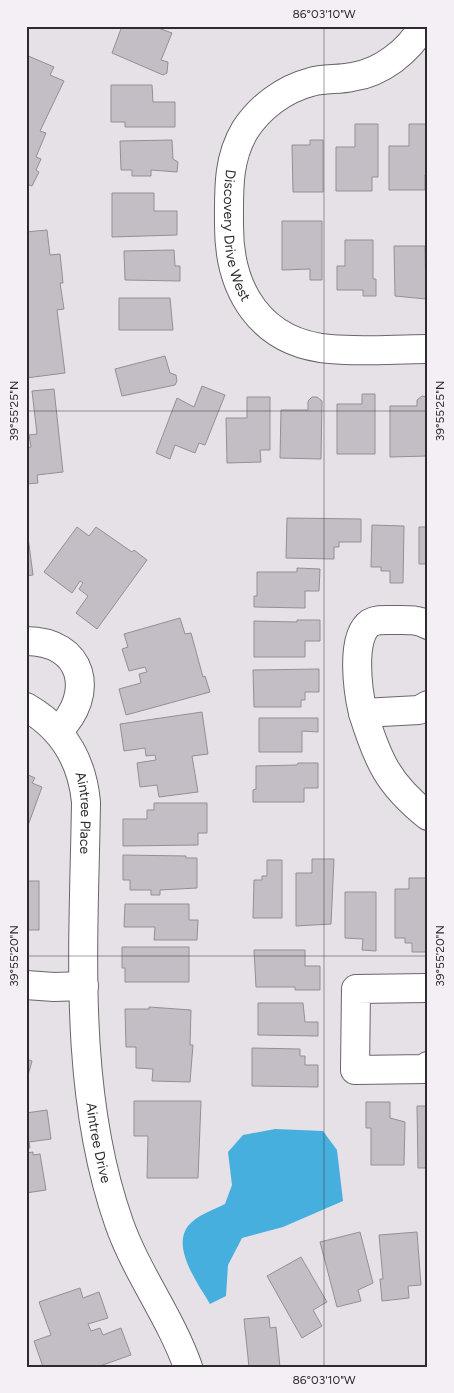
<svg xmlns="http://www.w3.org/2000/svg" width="454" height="1393" font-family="Figtree,sans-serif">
<rect width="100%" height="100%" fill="#e6e1e7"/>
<path fill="#46afdd" d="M275,1129L323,1131L337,1150L343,1201L283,1227L242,1238L228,1265L226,1296L210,1304C199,1285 171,1248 188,1226C197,1215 213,1210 225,1204L232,1185L228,1152L243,1135Z"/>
<g fill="#c3bec5" stroke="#948f95">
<polygon points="122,26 153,26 172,33 161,60 168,62 167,73 163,75 112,53"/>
<polygon points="26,55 54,67 50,75 64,81 40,131 46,133 36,157 41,159 36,170 39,172 32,186 26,184"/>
<polygon points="111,85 152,85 153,102 175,102 175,127 125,127 125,122 111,122"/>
<polygon points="355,124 378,124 378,177 372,177 372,191 336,191 336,147 355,147"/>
<polygon points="409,124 428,124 428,175 425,175 425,190 389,190 389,146 409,146"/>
<polygon points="172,140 173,159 178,162 177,172 151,170 151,176 132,176 132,170 121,170 120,141"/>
<polygon points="310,140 323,140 323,192 293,192 292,145 310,145"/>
<polygon points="112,193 154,193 154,211 177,211 177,235 112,237"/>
<polygon points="282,221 322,221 322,280 310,280 310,269 282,270"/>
<polygon points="47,230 50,255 60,254 63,283 60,283 64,309 57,310 65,373 26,378 26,232"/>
<polygon points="345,240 373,240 373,279 376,279 376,296 363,296 363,290 337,290 337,266 345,266"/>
<polygon points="394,246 425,246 426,299 395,296"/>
<polygon points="174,250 175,266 180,266 180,281 125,280 124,251"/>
<polygon points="119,298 170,298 173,330 119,330"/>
<polygon points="165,356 170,373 176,375 177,381 175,385 122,396 115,369"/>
<polygon points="202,386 225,395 205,445 199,443 195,453 175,445 170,459 156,453 177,398 194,407"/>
<polygon points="54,389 63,472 37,475 38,483 26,484 26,448 31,447 29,435 37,434 32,391"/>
<polygon points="362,394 375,394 375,454 337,454 337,404 362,404"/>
<polygon points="422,396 428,397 428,456 390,457 390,406 417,406 417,400"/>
<polygon points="247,397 270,397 270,450 260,450 261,462 227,463 226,418 247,418"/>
<polygon points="312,397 317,397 322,401 321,459 280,458 281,410 308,410 308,401"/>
<polygon points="287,518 361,519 361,542 339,542 339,547 334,547 334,559 286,558"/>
<polygon points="26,522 33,575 26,576"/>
<polygon points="372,525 404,526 403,583 390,583 390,571 381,571 381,567 371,567"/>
<polygon points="77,527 89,536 96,527 132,552 134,550 147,560 97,629 76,613 88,596 79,589 83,583 80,581 72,593 44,572"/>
<polygon points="419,527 428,527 428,567 426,564 419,564"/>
<polygon points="297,568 320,569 319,591 305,591 305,608 254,607 254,596 257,596 257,572 297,572"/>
<polygon points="180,618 185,634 191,633 203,677 205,676 210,692 126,715 119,689 141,683 139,674 147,672 145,667 129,671 122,649 128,647 124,634"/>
<polygon points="297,620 320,620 320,641 305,641 305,657 254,657 254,621 297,622"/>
<polygon points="319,669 319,692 305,692 305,700 301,700 301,707 254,707 253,670"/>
<polygon points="202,712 208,754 192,756 198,792 159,797 157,785 140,787 137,763 156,760 155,755 146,756 145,748 124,751 120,724"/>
<polygon points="259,718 318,718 318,732 302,731 302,752 259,752"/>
<polygon points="298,763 318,763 318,788 304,788 304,802 253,802 253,790 256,789 256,766 297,765"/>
<polygon points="26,774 35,778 32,783 42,787 26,831"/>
<polygon points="154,803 207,803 207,833 198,833 198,845 123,846 123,819 147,819 147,810 154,810"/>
<polygon points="123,855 186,856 186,858 197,858 197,888 160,890 160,895 151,895 151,890 130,890 130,880 123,880"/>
<polygon points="312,859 334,859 331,924 296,926 296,873 312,873"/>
<polygon points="267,860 282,860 282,918 253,918 254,880 262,880 262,876 267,876"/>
<polygon points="409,878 428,878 428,952 412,952 412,943 405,943 405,938 395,938 395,889 409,889"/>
<rect x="26" y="881" width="13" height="49"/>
<polygon points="345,892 376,892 376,951 362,950 363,939 345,938"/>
<polygon points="125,904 189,904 189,920 198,920 197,940 154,940 155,927 124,927"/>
<polygon points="122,947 189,947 189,982 125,982 125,968 122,968"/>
<polygon points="254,950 305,950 305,966 320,966 320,990 295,990 295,987 256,987"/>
<polygon points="258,1003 303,1003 305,1022 318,1022 318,1036 258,1035"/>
<polygon points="149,1007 191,1010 190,1045 193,1045 190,1082 152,1081 153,1069 136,1068 136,1047 126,1047 125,1009 149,1009"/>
<polygon points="252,1048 300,1049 300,1056 305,1056 305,1065 318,1065 318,1087 252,1086"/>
<polygon points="26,1059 32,1061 26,1082"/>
<polygon points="134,1101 201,1101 198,1178 147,1178 148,1136 134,1136"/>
<polygon points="366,1102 390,1102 390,1118 405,1122 404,1165 371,1165 371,1128 366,1128"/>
<polygon points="417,1106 428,1106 428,1168 418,1168"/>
<polygon points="47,1110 51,1139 29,1142 30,1148 26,1148 26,1113"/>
<polygon points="33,1152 33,1155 40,1154 46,1190 26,1193 26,1153"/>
<polygon points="360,1232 373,1283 358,1290 361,1301 337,1307 320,1242"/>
<polygon points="417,1232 421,1285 408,1286 409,1298 382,1301 380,1279 383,1279 379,1235"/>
<polygon points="301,1257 327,1302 313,1310 322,1326 302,1338 267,1276"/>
<polygon points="80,1288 83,1298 99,1292 108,1318 88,1324 91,1331 100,1328 103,1335 121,1328 131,1355 97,1367 43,1367 34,1341 51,1335 39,1302"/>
<polygon points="269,1317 270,1328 276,1327 280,1367 249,1367 244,1319"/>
</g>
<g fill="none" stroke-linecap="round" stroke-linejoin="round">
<g stroke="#6a656b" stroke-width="30">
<g id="minor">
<path id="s1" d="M423,26C409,51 381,73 352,77C338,80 324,78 311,82C284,89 260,107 245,130C227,160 229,192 229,226C229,290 260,343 330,349C362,352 395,349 428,349"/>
<path d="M428,625C417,619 406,620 393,620C385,620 377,619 370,623C350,637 358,692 363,713L419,710L428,705"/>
<path d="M26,641C84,641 96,694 58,731"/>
<path id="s2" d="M26,707C63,728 82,760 86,802C84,942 72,1089 119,1223C137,1274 170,1316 188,1367"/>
<path d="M363,713C378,761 388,784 428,816"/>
<polyline points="26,985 54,987 84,986"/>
<polyline points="428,988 356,989 355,1070 425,1069 428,1066"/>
</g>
</g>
<use href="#minor" stroke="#fff" stroke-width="28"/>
</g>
<path fill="none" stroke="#2d2b2d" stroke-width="1" stroke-opacity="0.45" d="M324,26V1367M26,411H428M26,956H428"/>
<g text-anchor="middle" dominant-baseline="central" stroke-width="4.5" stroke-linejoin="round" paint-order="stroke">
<g font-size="14" fill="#2d2b2d" stroke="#f4eef5">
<text stroke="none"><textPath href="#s1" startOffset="324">Discovery Drive West</textPath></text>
<text stroke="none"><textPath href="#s2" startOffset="128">Aintree Place</textPath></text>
<text stroke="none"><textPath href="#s2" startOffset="459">Aintree Drive</textPath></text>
</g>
</g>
<rect width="454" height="1393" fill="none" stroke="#f4eef5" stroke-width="55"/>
<rect x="28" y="28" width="398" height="1338" fill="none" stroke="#2d2b2d" stroke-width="2"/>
<g font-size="12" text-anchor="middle" fill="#2d2b2d">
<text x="324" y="18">86°03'10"W</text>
<text transform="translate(14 411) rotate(-90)" y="4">39°55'25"N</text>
<text transform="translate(440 411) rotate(-90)" y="4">39°55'25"N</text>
<text transform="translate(14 956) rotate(-90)" y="4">39°55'20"N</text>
<text transform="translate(440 956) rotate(-90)" y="4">39°55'20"N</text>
<text x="324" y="1384">86°03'10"W</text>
</g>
</svg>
